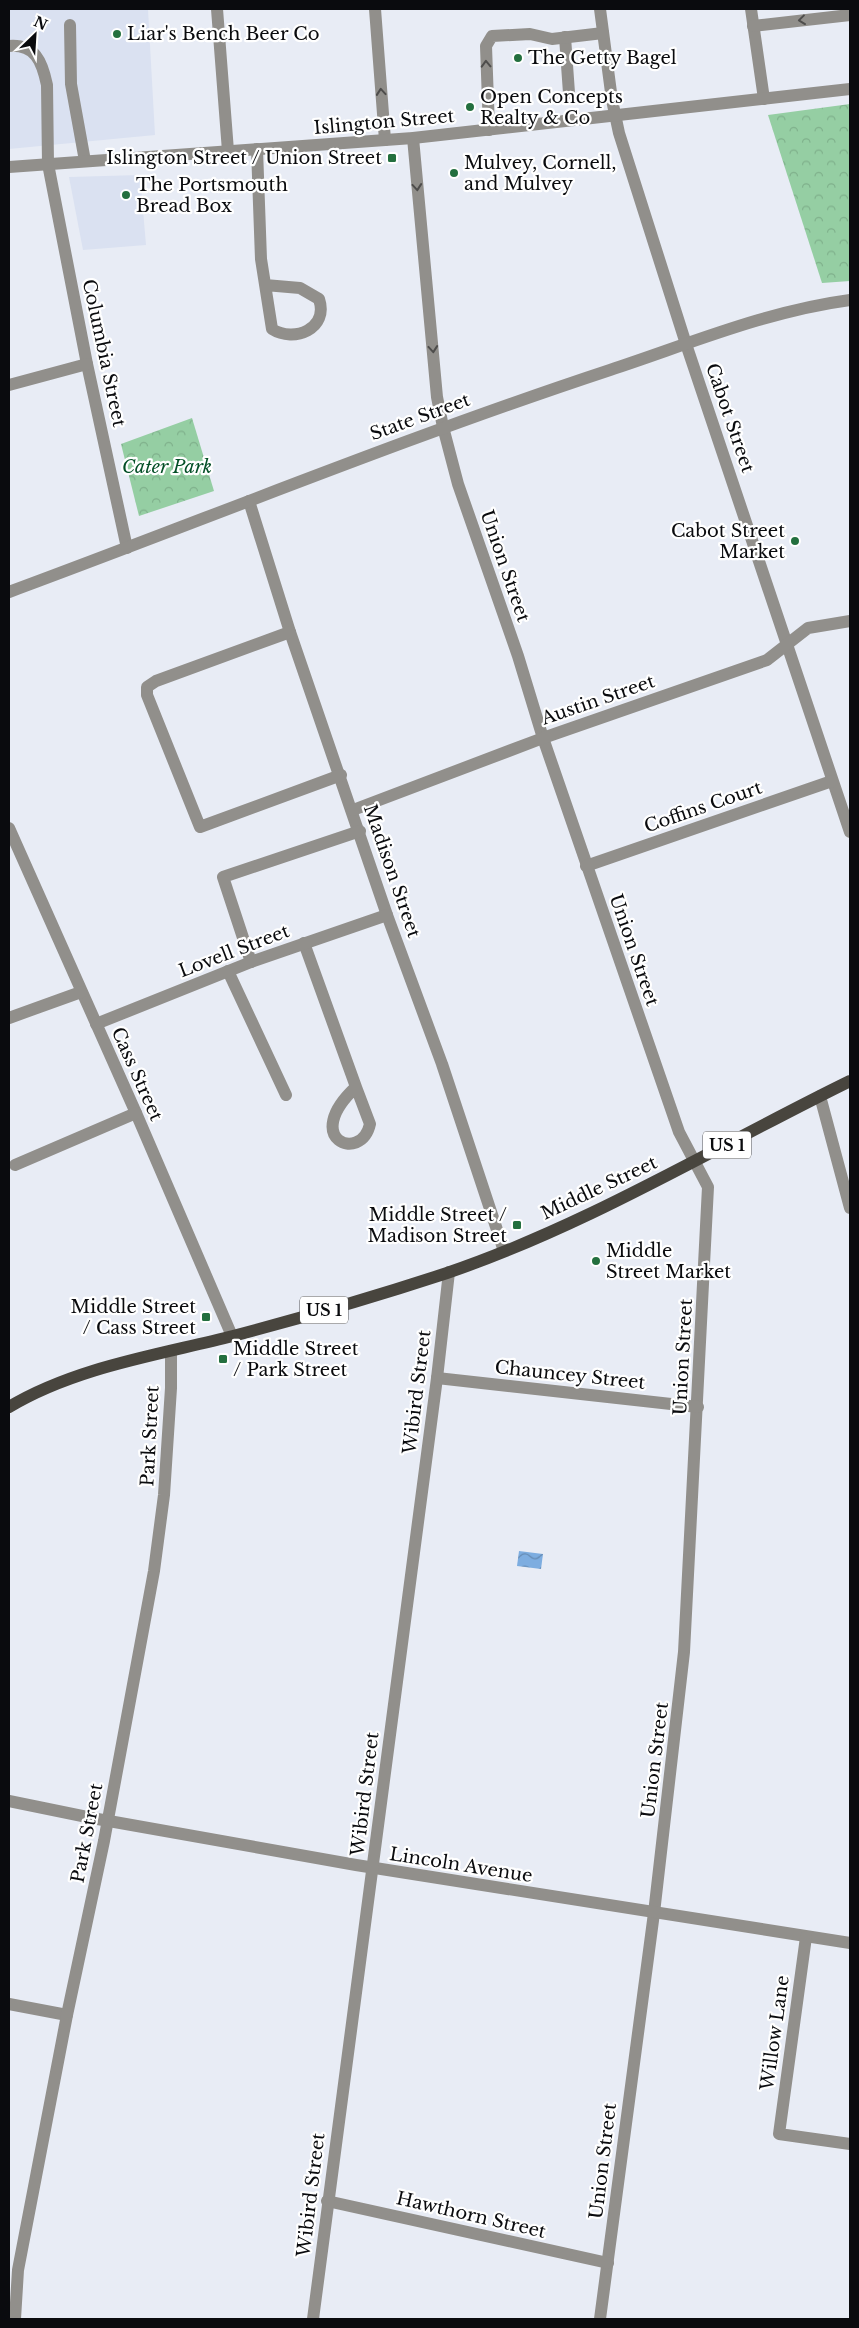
<svg xmlns="http://www.w3.org/2000/svg" width="859" height="2328" font-family="'Libre Baskerville',serif">
<defs>
<pattern id="park-crowns" width="20" height="18" patternUnits="userSpaceOnUse" patternTransform="scale(1.25)"><rect width="20" height="18" fill="#95cea3"/><path d="M2 6a3 3 0 1 1 6 0M12 15a3 3 0 1 1 6 0" fill="none" stroke="#7fb08b"/></pattern>
<pattern id="water-waves" width="16" height="10" patternUnits="userSpaceOnUse" patternTransform="scale(1.25)"><rect width="16" height="10" fill="#7dade0"/><path d="M0 5q4-4 8 0t8 0" fill="none" stroke="#658bb4"/></pattern>
</defs>
<rect width="100%" height="100%" fill="#e8ecf5"/>
<g fill="#dae1f1">
<polygon points="9,9 148,9 155,135 9,149"/>
<polygon points="140,175 146,245 83,250 69,177"/>
</g>
<g fill="url(#park-crowns)">
<polygon points="850,104 850,281 822,283 768,115"/>
<polygon points="192,418 214,491 139,516 121,444"/>
</g>
<polygon fill="url(#water-waves)" points="519,1551 543,1554 541,1569 517,1566"/>
<g fill="none" stroke-linecap="round" stroke-linejoin="round">
<g stroke="#918f8b" stroke-width="12">
<polyline points="217,9 228,151"/>
<polyline points="375,9 385,140"/>
<polyline points="600,9 612,100 619,133 686,344 850,832"/>
<polyline points="751,9 764,99"/>
<polyline points="70,25 71,84 85,161"/>
<polyline points="753,26 850,15"/>
<polyline points="565,37 569,93"/>
<path d="M9,46C35,44 42,61 47,85L48,164L87,364L127,548"/>
<polyline points="489,130 486,46 492,36 530,34 552,39 603,33"/>
<polyline points="413,138 437,397 443,427 458,484 518,656 543,738 679,1132 708,1187 684,1652 654,1913 600,2319"/>
<path d="M257,149L261,259L272,329C294,343 329,329 319,299L300,288L265,285"/>
<polyline points="9,167 413,138 850,89"/>
<polyline points="9,385 87,364"/>
<polyline points="249,501 290,632 387,915 442,1064 504,1251"/>
<path d="M9,592C209,518 407,437 610,370C689,344 767,311 850,300"/>
<polyline points="290,632 156,681 147,687 147,695 200,827 341,775"/>
<polyline points="353,810 543,738 767,660 808,628 850,621"/>
<polyline points="9,828 136,1113 232,1336"/>
<polyline points="586,866 832,781"/>
<path d="M304,943L356,1087C300,1139 361,1164 370,1124L356,1087"/>
<polyline points="251,962 223,877 360,831"/>
<polyline points="228,971 286,1095"/>
<polyline points="9,1018 81,992"/>
<polyline points="96,1024 251,962 387,915"/>
<polyline points="820,1096 850,1208"/>
<polyline points="15,1165 136,1113"/>
<polyline points="437,1378 698,1407"/>
<polyline points="9,1801 92,1818 356,1865 850,1943"/>
<polyline points="806,1937 779,2134 850,2144"/>
<polyline points="9,2004 67,2015"/>
<polyline points="327,2201 608,2263"/>
<polyline points="15,2319 18,2270 67,2015 104,1841 154,1571 164,1495 171,1388 171,1351"/>
<polyline points="313,2319 437,1378 449,1272"/>
</g>
<path stroke="#48453e" stroke-width="12" d="M9,1407C76,1367 158,1355 233,1336C305,1317 377,1296 447,1273C588,1225 717,1146 850,1081"/>
</g>
<defs><path id="oneway-chevron" d="M-2-3.5L2.5 0L-2 3.5" fill="none" stroke-width="1.6" stroke-linecap="round" stroke-linejoin="round" transform="scale(1.25)"/></defs>
<g stroke="#4e4d4c">
<use href="#oneway-chevron" transform="translate(802 20) rotate(173)"/>
<use href="#oneway-chevron" transform="translate(486 64) rotate(-92)"/>
<use href="#oneway-chevron" transform="translate(381 92) rotate(-95)"/>
<use href="#oneway-chevron" transform="translate(417 187) rotate(85)"/>
<use href="#oneway-chevron" transform="translate(433 349) rotate(85)"/>
</g>
<g fill="#236f3e" stroke="#fff" stroke-width="2">
<circle cx="117" cy="34" r="5"/>
<circle cx="518" cy="58" r="5"/>
<circle cx="470" cy="107" r="5"/>
<rect x="387" y="153" width="10" height="10" rx="2.5"/>
<circle cx="454" cy="173" r="5"/>
<circle cx="126" cy="195" r="5"/>
<circle cx="795" cy="541" r="5"/>
<rect x="512" y="1220" width="10" height="10" rx="2.5"/>
<circle cx="596" cy="1261" r="5"/>
<rect x="201" y="1312" width="10" height="10" rx="2.5"/>
<rect x="218" y="1354" width="10" height="10" rx="2.5"/>
</g>
<g text-anchor="middle" dominant-baseline="central" stroke-width="4.5" stroke-linejoin="round" paint-order="stroke">
<g fill="#fff" stroke="#545456" stroke-width="1">
<rect x="703" y="1131.5" width="48" height="27" rx="4"/>
<rect x="300" y="1296.5" width="48" height="27" rx="4"/>
</g>
<g font-size="16" font-weight="bold" fill="#0a0b0e">
<text x="727" y="1145">US 1</text>
<text x="324" y="1310">US 1</text>
</g>
<g font-size="18" fill="#0a0b0e" stroke="#fff" text-anchor="start">
<text x="127" y="34">Liar's Bench Beer Co</text>
<text x="528" y="58">The Getty Bagel</text>
<text x="480" y="97">Open Concepts<tspan x="480" dy="21">Realty &amp; Co</tspan></text>
<text x="382" y="158" text-anchor="end">Islington Street / Union Street</text>
<text x="464" y="163">Mulvey, Cornell,<tspan x="464" dy="21">and Mulvey</tspan></text>
<text x="136" y="185">The Portsmouth<tspan x="136" dy="21">Bread Box</tspan></text>
<text x="785" y="531" text-anchor="end">Cabot Street<tspan x="785" dy="21">Market</tspan></text>
<text x="507" y="1215" text-anchor="end">Middle Street /<tspan x="507" dy="21">Madison Street</tspan></text>
<text x="606" y="1251">Middle<tspan x="606" dy="21">Street Market</tspan></text>
<text x="196" y="1307" text-anchor="end">Middle Street<tspan x="196" dy="21">/ Cass Street</tspan></text>
<text x="233" y="1349">Middle Street<tspan x="233" dy="21">/ Park Street</tspan></text>
</g>
<g font-size="18" fill="#0a0b0e" stroke="#fff">
<text transform="translate(384 122) rotate(-5)">Islington Street</text>
<text transform="translate(104 353) rotate(78)">Columbia Street</text>
<text transform="translate(420 417) rotate(-20)">State Street</text>
<text transform="translate(730 418) rotate(71)">Cabot Street</text>
<text transform="translate(505 566) rotate(71)">Union Street</text>
<text transform="translate(598 700) rotate(-19)">Austin Street</text>
<text transform="translate(703 807) rotate(-19)">Coffins Court</text>
<text transform="translate(392 871) rotate(71)">Madison Street</text>
<text transform="translate(634 950) rotate(71)">Union Street</text>
<text transform="translate(234 951) rotate(-21)">Lovell Street</text>
<text transform="translate(137 1074) rotate(66)">Cass Street</text>
<text transform="translate(599 1188) rotate(-25)">Middle Street</text>
<text transform="translate(683 1357) rotate(-87)">Union Street</text>
<text transform="translate(570 1375) rotate(6)">Chauncey Street</text>
<text transform="translate(417 1392) rotate(-83)">Wibird Street</text>
<text transform="translate(150 1436) rotate(-87)">Park Street</text>
<text transform="translate(655 1760) rotate(-83)">Union Street</text>
<text transform="translate(365 1794) rotate(-83)">Wibird Street</text>
<text transform="translate(87 1833) rotate(-79)">Park Street</text>
<text transform="translate(461 1865) rotate(9)">Lincoln Avenue</text>
<text transform="translate(775 2033) rotate(-82)">Willow Lane</text>
<text transform="translate(603 2161) rotate(-83)">Union Street</text>
<text transform="translate(311 2195) rotate(-83)">Wibird Street</text>
<text transform="translate(471 2215) rotate(13)">Hawthorn Street</text>
</g>
<g font-size="18" font-style="italic" fill="#034f26" stroke="#fff">
<text x="167" y="467">Cater Park</text>
</g>
</g>
<rect width="859" height="2328" fill="none" stroke="#0a0b0e" stroke-width="20"/>
<g transform="translate(35 35) rotate(25)" stroke="#ffffff" stroke-width="4" paint-order="stroke">
<path d="M0-4L9 19L0 12L-9 19Z" fill="#0a0b0e"/>
<text y="-8" font-size="14" font-weight="bold" text-anchor="middle" fill="#0a0b0e">N</text>
</g>
</svg>
